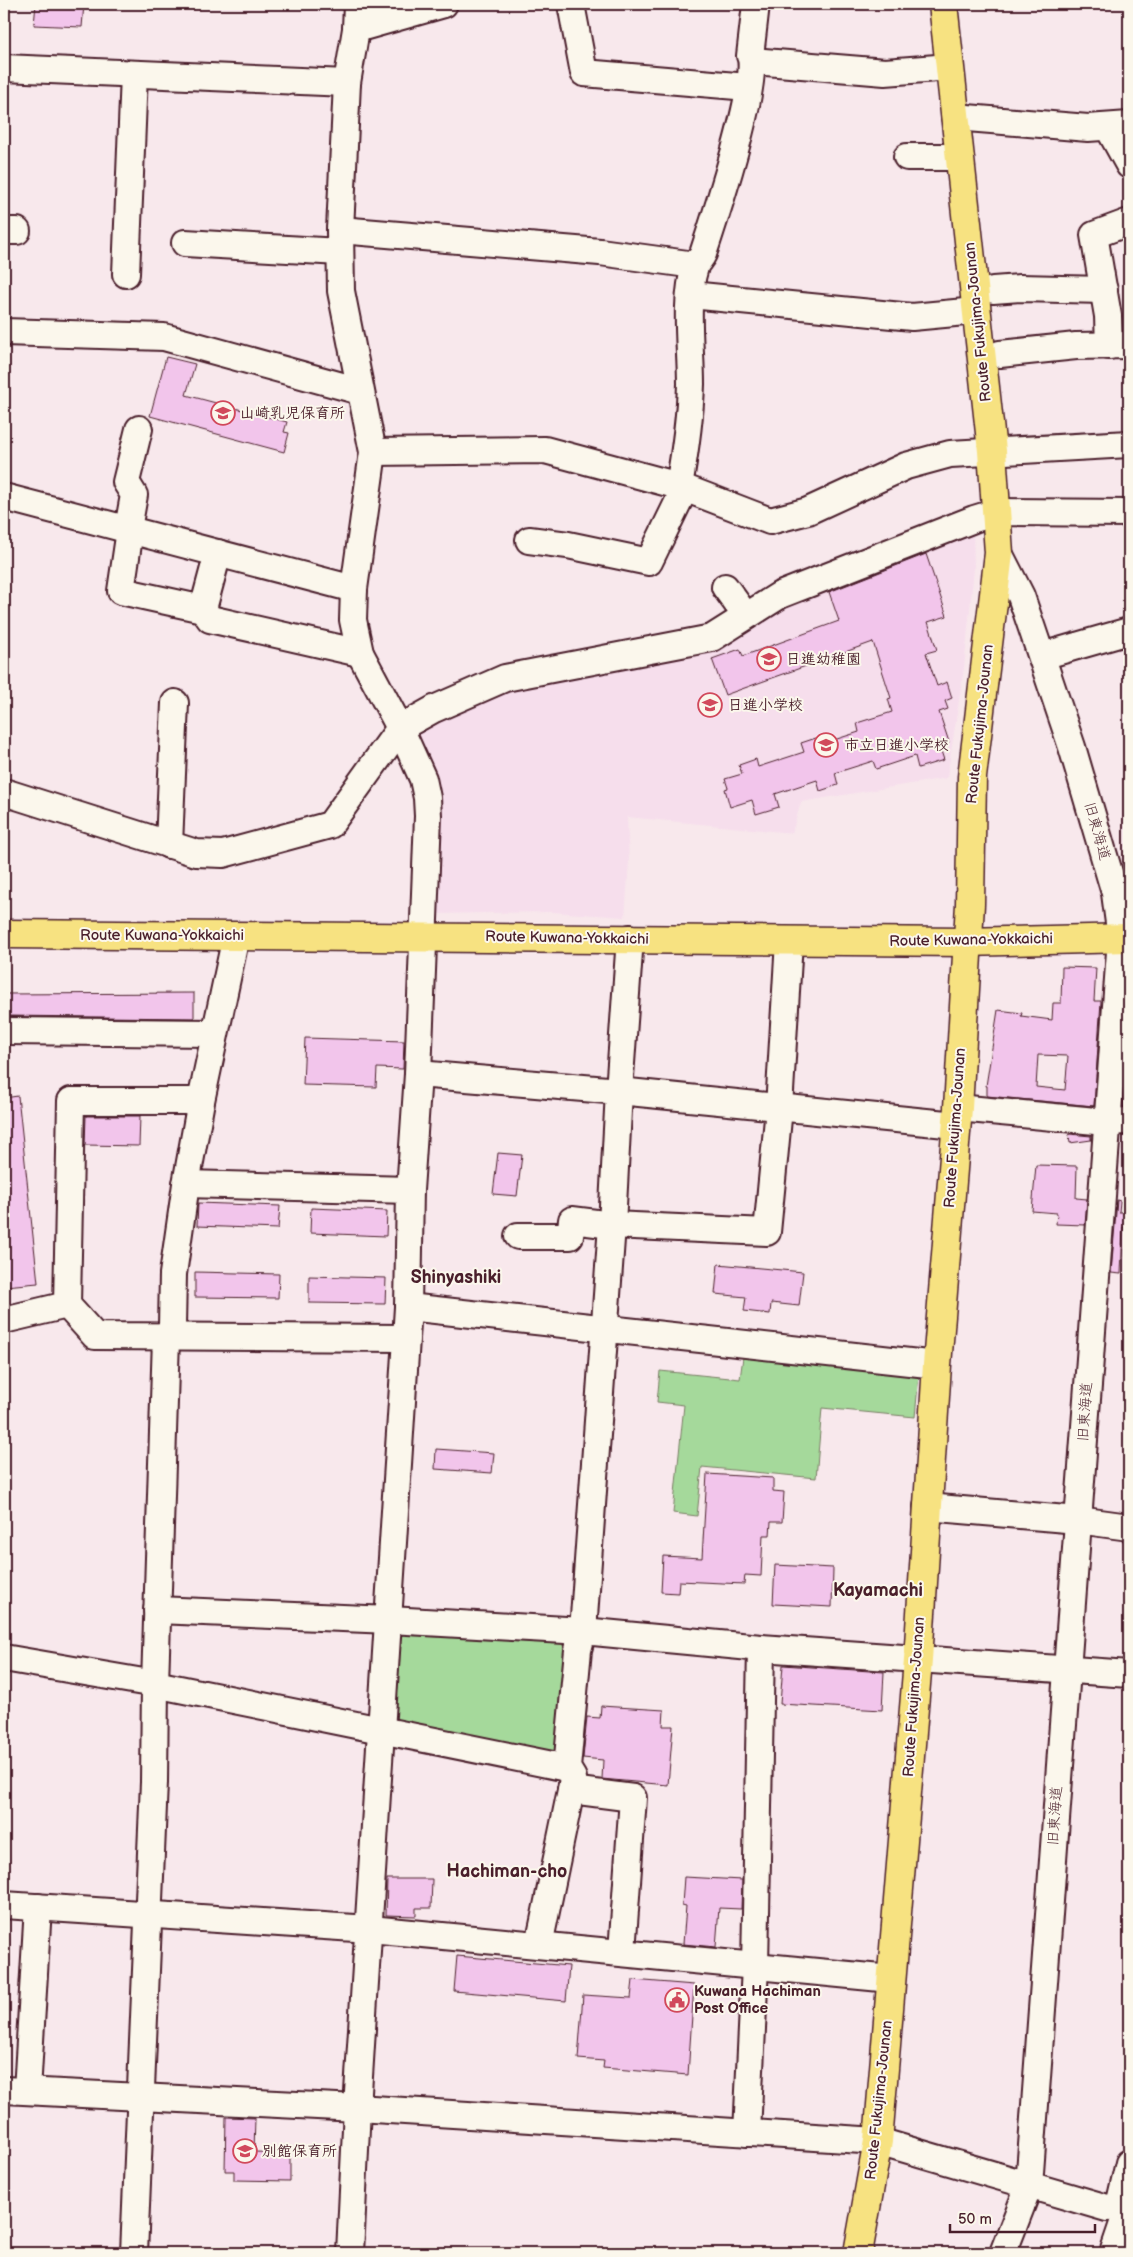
<svg xmlns="http://www.w3.org/2000/svg" width="1133" height="2257" font-family="'Balsamiq Sans','Klee One',sans-serif">
<rect width="100%" height="100%" fill="#f8e8ec"/>
<filter id="ink" filterUnits="userSpaceOnUse"><feTurbulence type="fractalNoise" baseFrequency=".02" numOctaves="2"/><feDisplacementMap in="SourceGraphic" scale="10" xChannelSelector="R" yChannelSelector="G"/><feConvolveMatrix kernelMatrix="1 2 1 2 8 2 1 2 1" color-interpolation-filters="sRGB"/></filter>
<g filter="url(#ink)">
<polygon fill="#f6deec" points="973,527 974,569 964,668 947,778 801,802 792,833 627,817 629,862 625,917 552,912 433,914 412,737 417,725 506,685 714,644 782,601"/>
<g fill="#a5d99b" stroke="#787c63">
<polygon points="743,1357 919,1374 915,1417 822,1408 816,1478 702,1467 697,1516 673,1513 684,1405 657,1402 660,1371 740,1379"/>
<polygon points="404,1634 568,1642 558,1755 398,1723 391,1717 395,1642"/>
</g>
<g fill="#f2c5eb" stroke="#4a1f2b" fill-rule="evenodd">
<polygon points="36,4 84,4 82,27 34,25"/>
<polygon points="166,357 195,364 186,395 287,422 284,432 289,433 284,452 150,416"/>
<polygon points="926,554 947,616 928,622 937,650 926,653 937,686 947,682 952,698 945,701 948,709 939,712 949,742 939,745 944,760 918,768 915,756 876,769 873,761 835,773 838,785 820,791 817,780 775,794 779,807 756,814 752,800 730,807 725,789 728,788 725,779 742,774 739,765 756,759 758,767 804,752 801,743 816,738 818,745 859,732 857,723 892,712 888,699 891,698 873,642 725,695 712,659 740,649 743,656 839,621 829,592"/>
<path d="M1062,967L1096,968L1094,1001H1101L1094,1106L987,1096V1086H986L998,1010L1022,1013L1021,1016L1052,1020L1053,1003H1061ZM1038,1055L1068,1056L1065,1090L1036,1087Z"/>
<polygon points="194,993 194,1018 4,1016 4,994"/>
<polygon points="1129,1030 1129,1106 1124,1106"/>
<polygon points="305,1038 404,1041 403,1069 377,1068 376,1087 303,1085"/>
<polygon points="18,1096 38,1283 5,1286 4,1098"/>
<polygon points="86,1116 140,1116 139,1146 85,1145"/>
<polygon points="1069,1134 1091,1136 1091,1140 1070,1143"/>
<polygon points="498,1153 522,1155 517,1196 493,1194"/>
<polygon points="1036,1165 1077,1166 1076,1198 1087,1199 1085,1225 1056,1224 1057,1213 1032,1211"/>
<polygon points="1117,1200 1120,1201 1119,1212 1129,1212 1129,1228 1123,1227 1121,1274 1111,1273"/>
<polygon points="198,1203 280,1206 278,1229 197,1226"/>
<polygon points="311,1208 387,1211 386,1236 310,1233"/>
<polygon points="718,1264 803,1272 799,1306 771,1303 770,1314 744,1311 746,1297 715,1294"/>
<polygon points="195,1272 279,1274 278,1298 195,1297"/>
<polygon points="309,1276 386,1278 385,1304 309,1303"/>
<polygon points="436,1449 494,1453 492,1473 435,1469"/>
<polygon points="707,1474 773,1478 773,1491 784,1492 782,1522 771,1522 770,1535 763,1535 761,1576 745,1575 744,1584 679,1581 678,1593 661,1592 663,1556 702,1558"/>
<polygon points="775,1565 833,1568 832,1607 773,1604"/>
<polygon points="783,1665 884,1672 882,1710 780,1704"/>
<polygon points="601,1706 664,1710 663,1726 673,1726 668,1785 602,1779 603,1760 583,1758 587,1717 600,1718"/>
<polygon points="684,1877 742,1880 741,1909 719,1908 716,1947 683,1944 686,1906 682,1905"/>
<polygon points="387,1879 432,1879 431,1908 416,1908 416,1916 386,1915"/>
<polygon points="457,1956 569,1966 566,2001 454,1991"/>
<polygon points="633,1980 694,1985 688,2075 603,2068 604,2061 578,2059 583,1995 631,1998"/>
<polygon points="226,2117 255,2118 254,2152 290,2153 290,2181 234,2180 234,2171 225,2171"/>
</g>
<g fill="none" stroke-linecap="round" stroke-linejoin="round">
<g stroke="#4a1f2b" stroke-width="30">
<g id="minor">
<polyline points="571,4 584,73 748,87"/>
<polyline points="356,29 444,4"/>
<polyline points="753,61 885,72 950,67"/>
<polyline points="4,68 347,83"/>
<polyline points="955,117 1088,128 1129,125"/>
<polyline points="1108,127 1129,165"/>
<polyline points="907,157 960,157"/>
<polyline points="340,230 600,252 695,265"/>
<polyline points="4,231 17,231"/>
<polyline points="185,243 340,252"/>
<polyline points="126,274 134,74"/>
<polyline points="993,290 1020,288 1104,290"/>
<polyline points="691,295 912,317 976,311"/>
<polyline points="4,332 164,337 360,391"/>
<polyline points="1109,346 1108,316 1094,235 1129,222"/>
<polyline points="1000,354 1076,346 1129,345"/>
<polyline points="373,452 545,450 679,486 770,521 808,511 906,466 950,454 1129,444"/>
<path d="M679,486C685,452 690,419 691,384C691,348 684,301 695,267C696,262 701,259 703,254C713,224 761,78 750,56L756,4"/>
<polyline points="4,497 354,589"/>
<polyline points="128,529 134,495 126,482 139,429"/>
<polyline points="130,530 121,591 203,609 218,553"/>
<polyline points="529,540 568,545 649,562 685,488"/>
<polyline points="999,553 1021,596 1072,747 1115,893 1121,938 1029,2186 1003,2253"/>
<polyline points="725,587 746,616"/>
<polyline points="203,609 210,619 360,653"/>
<polyline points="1042,656 1129,631"/>
<polyline points="4,792 196,853 223,854 330,825 400,728 434,709 505,678 712,638 780,595 974,519 997,512 1129,513"/>
<polyline points="169,845 175,703"/>
<polyline points="4,1031 215,1033"/>
<polyline points="418,1074 619,1091 956,1125"/>
<polyline points="958,1108 1106,1122 1129,1121"/>
<polyline points="186,1184 410,1190"/>
<polyline points="518,1236 570,1236 572,1220 612,1225 767,1232 779,1108 789,941"/>
<polyline points="67,1305 95,1336 406,1338"/>
<polyline points="408,1307 937,1365"/>
<polyline points="4,1320 67,1305 71,1101 201,1101"/>
<polyline points="927,1507 1078,1520 1129,1527"/>
<polyline points="157,1610 390,1620 583,1631 761,1648 1129,1674"/>
<polyline points="4,1658 155,1684 567,1768"/>
<polyline points="4,1905 370,1929 891,1979"/>
<polyline points="539,1945 571,1790"/>
<polyline points="622,1952 633,1798 571,1790 573,1778 567,1768 578,1650 583,1631 612,1225 619,1091 630,938"/>
<polyline points="4,2090 357,2108 878,2141 1107,2208 1129,2205"/>
<polyline points="27,2091 38,1907"/>
<polyline points="747,2133 755,1966 761,1648"/>
<polyline points="1119,2206 1129,2163"/>
<polyline points="134,2253 154,1782 155,1684 166,1338 172,1326 173,1274 186,1184 201,1101 236,936"/>
<polyline points="350,2253 357,2108 408,1307 410,1190 418,1074 428,816 427,798 423,779 400,728 360,653 353,620 354,589 373,452 341,291 340,230 347,83 356,29 357,4"/>
<polyline points="1113,2253 1129,2206"/>
</g>
</g>
<g stroke="#4a1f2b" stroke-width="31">
<g id="major">
<polyline points="4,934 967,942 1129,938"/>
<polyline points="858,2253 878,2141 918,1660 937,1365 958,1108 970,904 972,777 999,553 992,451 943,4"/>
</g>
</g>
<use href="#minor" stroke="#fbf7ec" stroke-width="26"/>
<use href="#major" stroke="#f7e281" stroke-width="28"/>
</g>
</g>
<defs>
<g id="school-ring" transform="scale(1.25)"><circle r="9.5" fill="#fbf7ec" stroke="#d1495b" stroke-width="1.5"/><path d="M0-5L7-2L0 1L-7-2ZM-4 1L0 2.5L4 1V4Q0 6-4 4Z" fill="#d1495b"/></g>
<g id="civic-ring" transform="scale(1.25)"><circle r="9.5" fill="#fbf7ec" stroke="#d1495b" stroke-width="1.5"/><path d="M-.6-6.5H3V-4.5H.6V-3L4-1V1h2V6H-6V1h2V-1L-.6-3ZM-1.2 2.5V6h2.4V2.5Z" fill="#d1495b"/></g>
</defs>
<g fill-rule="evenodd">
<use href="#school-ring" x="223" y="413"/>
<use href="#school-ring" x="769" y="659"/>
<use href="#school-ring" x="710" y="705"/>
<use href="#school-ring" x="826" y="745"/>
<use href="#civic-ring" x="677" y="2000"/>
<use href="#school-ring" x="245" y="2151"/>
</g>
<g text-anchor="middle" dominant-baseline="central" stroke-width="4" stroke-linejoin="round" paint-order="stroke">
<g font-size="15" fill="#4a1f2b" stroke="#fbf7ec">
<text transform="translate(978 322) rotate(-96)">Route Fukujima-Jounan</text>
<text transform="translate(980 724) rotate(-84)">Route Fukujima-Jounan</text>
<text transform="translate(1097 831) rotate(74)">旧東海道</text>
<text x="162" y="935">Route Kuwana-Yokkaichi</text>
<text transform="translate(567 938) rotate(1)">Route Kuwana-Yokkaichi</text>
<text transform="translate(971 940) rotate(-1)">Route Kuwana-Yokkaichi</text>
<text transform="translate(955 1128) rotate(-86)">Route Fukujima-Jounan</text>
<text transform="translate(1085 1412) rotate(-86)">旧東海道</text>
<text transform="translate(914 1697) rotate(-86)">Route Fukujima-Jounan</text>
<text transform="translate(1055 1816) rotate(-86)">旧東海道</text>
<text transform="translate(879 2100) rotate(-84)">Route Fukujima-Jounan</text>
</g>
<g font-size="15" font-weight="bold" fill="#4a1f2b" stroke="#fbf7ec" text-anchor="start">
<text x="240" y="413">山崎乳児保育所</text>
<text x="786" y="659">日進幼稚園</text>
<text x="728" y="705">日進小学校</text>
<text x="844" y="745">市立日進小学校</text>
<text x="694" y="1991">Kuwana Hachiman<tspan x="694" dy="17">Post Office</tspan></text>
<text x="262" y="2151">別館保育所</text>
</g>
<g font-size="18" font-weight="bold" fill="#4a1f2b" stroke="#fbf7ec">
<text x="456" y="1277">Shinyashiki</text>
<text x="878" y="1590">Kayamachi</text>
<text x="507" y="1871">Hachiman-cho</text>
</g>
</g>
<rect width="1133" height="2257" fill="none" stroke="#fbf7ec" stroke-width="20"/>
<rect x="10" y="10" width="1113" height="2237" fill="none" stroke="#4a1f2b" stroke-width="2" filter="url(#ink)"/>
<path d="M950 2224v8h145v-8" fill="none" stroke="#4a1f2b" stroke-width="2.5"/>
<text x="958" y="2224" font-size="15" fill="#4a1f2b" stroke="#fbf7ec" stroke-width="4" paint-order="stroke">50 m</text>
</svg>
